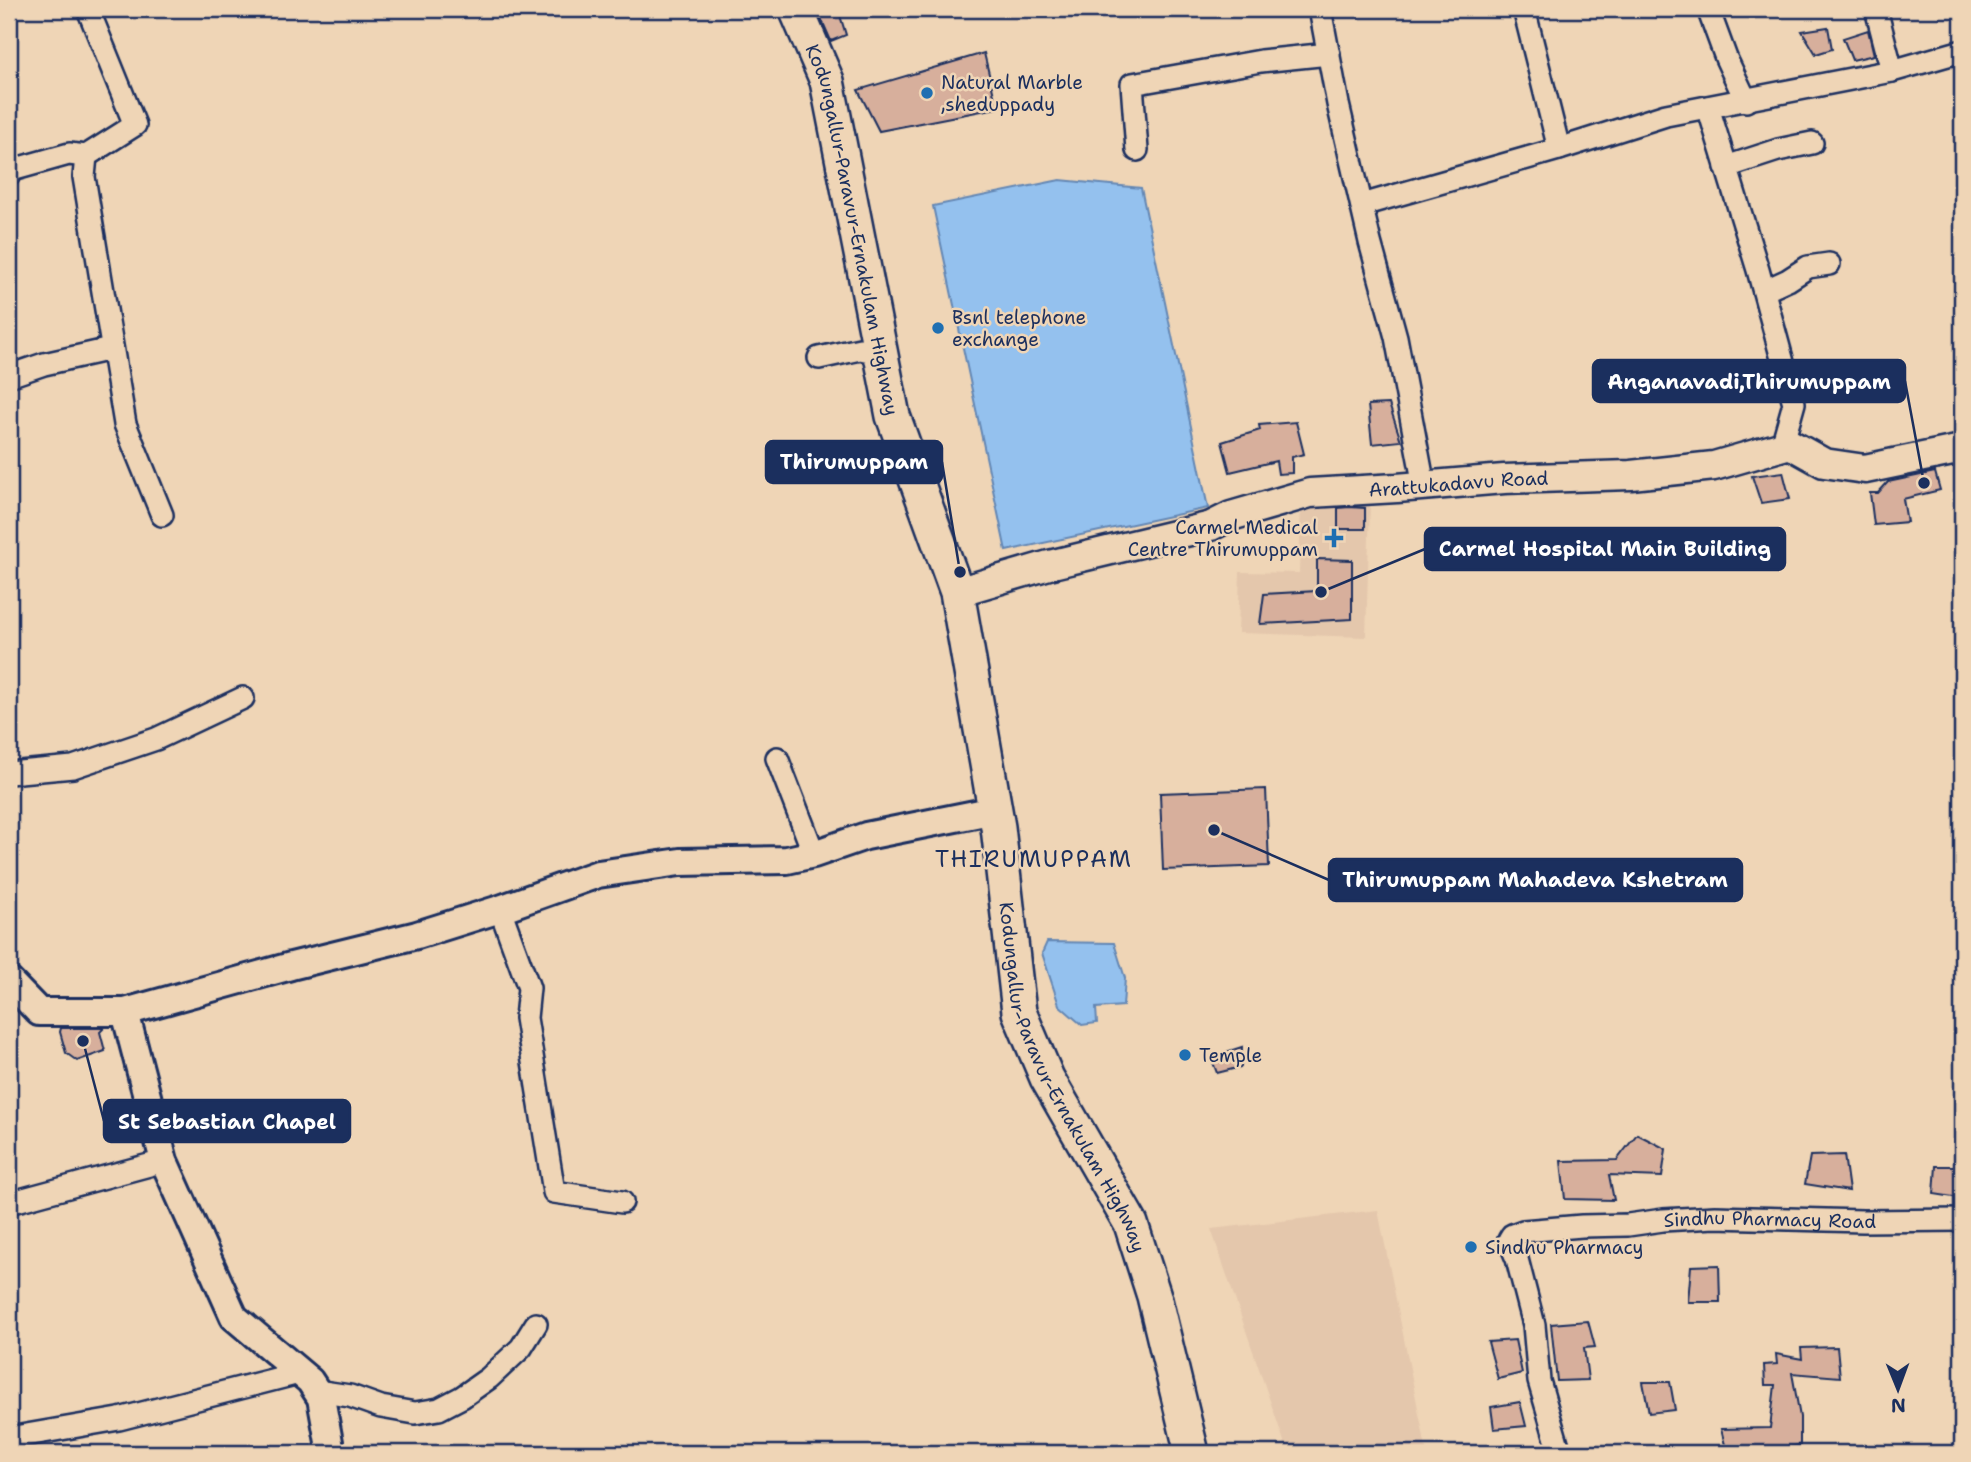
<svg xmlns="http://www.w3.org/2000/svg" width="1971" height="1462" font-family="'Shantell Sans',sans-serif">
<rect width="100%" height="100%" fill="#efd5b6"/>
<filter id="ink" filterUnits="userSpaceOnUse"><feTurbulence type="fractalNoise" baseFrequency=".0143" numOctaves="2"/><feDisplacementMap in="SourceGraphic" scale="14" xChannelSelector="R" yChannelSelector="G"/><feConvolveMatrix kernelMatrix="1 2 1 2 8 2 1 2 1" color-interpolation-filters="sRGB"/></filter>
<g filter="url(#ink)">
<g fill="#e4c7ac">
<polygon points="1301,502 1370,504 1366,637 1238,633 1240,572 1299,573"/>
<polygon points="1378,1210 1427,1453 1288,1453 1211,1229"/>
</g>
<g fill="#94c1ee" stroke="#6487b4" stroke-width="2">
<polygon points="1060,180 1141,188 1208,508 1006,551 933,206"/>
<polygon points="1047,942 1114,943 1125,978 1123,1006 1096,1008 1097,1023 1082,1025 1059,1005 1042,953"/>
</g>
<g fill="#d7af9c" stroke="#1b2f5e" stroke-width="2">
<polygon points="817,9 838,9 846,35 831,41"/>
<polygon points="1828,27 1832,49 1816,54 1802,31"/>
<polygon points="1868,30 1874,55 1852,60 1843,38"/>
<polygon points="984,53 997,108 879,131 858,90"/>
<polygon points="1389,404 1401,441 1372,444 1368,405"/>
<polygon points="1296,422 1304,454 1292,457 1292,473 1278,474 1276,461 1230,472 1222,442 1260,430 1259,425"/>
<polygon points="1783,472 1790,499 1761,503 1752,476"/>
<polygon points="1935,472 1940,490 1903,499 1907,522 1874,525 1870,493 1878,493 1888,482"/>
<polygon points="1349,507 1365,508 1365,529 1338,529 1338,508"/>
<polygon points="1317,559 1352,560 1352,619 1260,624 1264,594 1317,591"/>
<polygon points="1266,789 1269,866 1163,870 1160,793"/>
<polygon points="61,1028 104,1028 100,1032 105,1051 77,1061 66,1053 60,1032"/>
<polygon points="1242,1047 1241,1067 1217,1073 1211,1057"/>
<polygon points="1637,1134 1666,1149 1662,1177 1609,1175 1614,1200 1565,1199 1561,1161 1617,1160"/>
<polygon points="1844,1155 1849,1191 1805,1184 1810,1156"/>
<polygon points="1936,1166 1962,1166 1960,1198 1934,1194"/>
<polygon points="1719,1265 1720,1302 1688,1302 1691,1266"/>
<polygon points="1588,1321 1595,1347 1584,1348 1588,1380 1557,1381 1551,1324"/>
<polygon points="1515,1340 1522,1373 1498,1379 1488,1342"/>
<polygon points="1837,1347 1840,1377 1792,1373 1800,1417 1800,1445 1768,1451 1727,1453 1721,1429 1770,1428 1775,1385 1765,1385 1764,1365 1777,1364 1776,1354 1802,1359 1801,1348"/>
<polygon points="1643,1382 1670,1382 1675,1410 1649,1413"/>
<polygon points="1520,1402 1526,1426 1494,1429 1491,1407"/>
</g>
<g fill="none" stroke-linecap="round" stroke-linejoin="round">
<g stroke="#1b2f5e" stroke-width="26">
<g id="minor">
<polyline points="1320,9 1338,104 1370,242 1396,337 1424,486"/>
<polyline points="1524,9 1559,149"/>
<polyline points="1708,9 1726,58 1746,101"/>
<polyline points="1876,9 1892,71"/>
<polyline points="1708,107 1758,270 1794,403 1782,446"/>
<polyline points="1137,150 1132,84 1261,61 1329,54"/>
<polyline points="86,156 84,177 125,424 162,515"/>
<polyline points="1726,167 1778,150 1812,143"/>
<polyline points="9,175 12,170 69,154 86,156 135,125 88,9"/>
<polyline points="1362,205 1559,149 1666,115 1892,71 1962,51"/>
<polyline points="1764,291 1788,280 1808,267 1829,264"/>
<polyline points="819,358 860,349 880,353"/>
<polyline points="9,376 44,364 111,349"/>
<polyline points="777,758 814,854"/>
<polyline points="9,773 73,767 156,739 243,698"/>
<polyline points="500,909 529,988 526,1018 554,1192 622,1202"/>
<polyline points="9,1203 164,1161"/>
<polyline points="316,1391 350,1396 381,1407 415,1413 439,1409 462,1397 489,1378 521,1348 536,1324"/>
<polyline points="9,1438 119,1419 299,1373"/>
<path id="s1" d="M1560,1453L1539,1381L1534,1325L1517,1259L1509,1240L1512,1235L1523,1231L1582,1226L1628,1225L1663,1220L1715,1217L1863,1221L1962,1220"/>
</g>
</g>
<g stroke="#1b2f5e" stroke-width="32">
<g id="tertiary">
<polyline points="9,981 39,1012 125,1012 291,966 417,935 500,909 598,874 680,862 787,860 814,854 866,836 995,810"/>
<polyline points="125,1012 164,1161 234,1317 310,1381 321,1398 331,1453"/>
</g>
</g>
<g stroke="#1b2f5e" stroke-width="33">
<g id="secondary">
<path id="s2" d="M957,592L1049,565L1211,526L1231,516L1310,493L1397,488L1504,479L1631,475L1714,466L1790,444L1824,463L1865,469L1962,449"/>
</g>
</g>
<g stroke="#1b2f5e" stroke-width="38">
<g id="trunk">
<path id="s3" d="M796,9L827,81L893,416L957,592L998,827L1019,1012L1047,1078L1131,1224L1154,1296L1192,1453"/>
</g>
</g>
<use href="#minor" stroke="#efd5b6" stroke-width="21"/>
<use href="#tertiary" stroke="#efd5b6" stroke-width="26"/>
<use href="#secondary" stroke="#efd5b6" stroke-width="28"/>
<use href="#trunk" stroke="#efd5b6" stroke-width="33"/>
</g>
</g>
<g fill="#1f6fb2" stroke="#efd5b6" stroke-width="2.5">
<circle cx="927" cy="93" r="7"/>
<circle cx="938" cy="328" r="7"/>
<path d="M1330.5 527.5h7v7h7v7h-7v7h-7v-7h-7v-7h7z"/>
<circle cx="1185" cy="1055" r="7"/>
<circle cx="1471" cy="1247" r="7"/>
</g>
<g text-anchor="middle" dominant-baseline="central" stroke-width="5" stroke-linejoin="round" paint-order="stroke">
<g font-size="19" fill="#1b2f5e" stroke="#efd5b6" text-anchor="start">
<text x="941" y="82">Natural Marble<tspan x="941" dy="22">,sheduppady</tspan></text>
<text x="952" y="317">Bsnl telephone<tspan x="952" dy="22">exchange</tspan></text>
<text x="1318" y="527" text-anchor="end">Carmel Medical<tspan x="1318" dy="22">Centre Thirumuppam</tspan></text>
<text x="1199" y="1055">Temple</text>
<text x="1485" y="1247">Sindhu Pharmacy</text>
</g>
<g font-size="19" fill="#1b2f5e" stroke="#efd5b6">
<text stroke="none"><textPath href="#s3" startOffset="229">Kodungallur-Paravur-Ernakulam Highway</textPath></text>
<text stroke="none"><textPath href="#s2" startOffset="516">Arattukadavu Road</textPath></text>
<text stroke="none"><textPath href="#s3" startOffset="1111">Kodungallur-Paravur-Ernakulam Highway</textPath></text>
<text stroke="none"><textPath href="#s1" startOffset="485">Sindhu Pharmacy Road</textPath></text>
</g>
<g font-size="23" letter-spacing="2" fill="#1b2f5e" stroke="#efd5b6">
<text x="1034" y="859">THIRUMUPPAM</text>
</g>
</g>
<path fill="none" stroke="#1b2f5e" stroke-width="2.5" d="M1924 483L1905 381M960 572L942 462M1321 592L1425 549M1214 830L1329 880M83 1041L104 1121"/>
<g fill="#1b2f5e" stroke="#efd5b6" stroke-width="2.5">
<circle cx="1924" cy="483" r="7"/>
<circle cx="960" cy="572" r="7"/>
<circle cx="1321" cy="592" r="7"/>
<circle cx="1214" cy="830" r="7"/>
<circle cx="83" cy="1041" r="7"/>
</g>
<g fill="#1b2f5e" stroke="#1b2f5e" stroke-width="2.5">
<rect x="1593" y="360" width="312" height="42" rx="7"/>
<rect x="766" y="441" width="176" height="42" rx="7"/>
<rect x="1425" y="528" width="360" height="42" rx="7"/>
<rect x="1329" y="859" width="413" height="42" rx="7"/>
<rect x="104" y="1100" width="246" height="42" rx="7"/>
</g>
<g font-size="21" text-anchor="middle" font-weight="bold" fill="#fff">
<text x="1749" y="389">Anganavadi,Thirumuppam</text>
<text x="854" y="469">Thirumuppam</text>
<text x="1605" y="556">Carmel Hospital Main Building</text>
<text x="1535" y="887">Thirumuppam Mahadeva Kshetram</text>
<text x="227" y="1129">St Sebastian Chapel</text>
</g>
<rect width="1971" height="1462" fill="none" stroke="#efd5b6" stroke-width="35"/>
<rect x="18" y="18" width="1936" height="1427" fill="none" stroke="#1b2f5e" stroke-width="2.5" filter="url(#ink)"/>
<g transform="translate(1898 1389) rotate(179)" stroke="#efd5b6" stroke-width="5" paint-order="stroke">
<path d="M0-5L12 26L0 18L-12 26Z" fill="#1b2f5e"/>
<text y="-10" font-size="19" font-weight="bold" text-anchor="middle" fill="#1b2f5e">N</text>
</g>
</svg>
